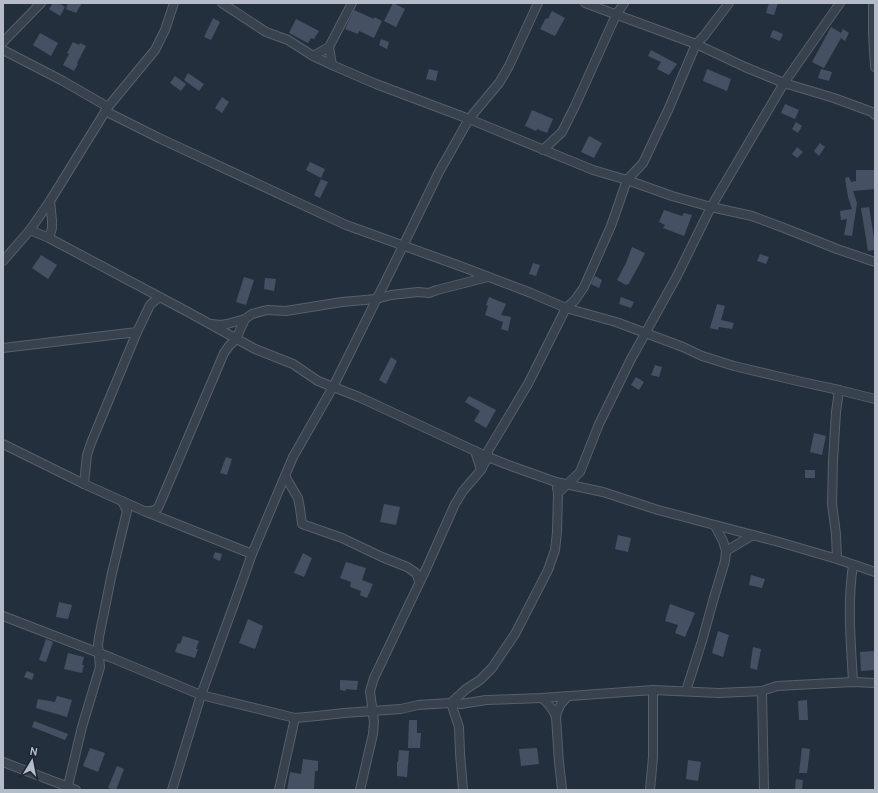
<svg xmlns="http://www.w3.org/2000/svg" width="878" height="793" font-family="Cabin,sans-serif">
<rect width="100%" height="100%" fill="#242f3e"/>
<g fill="#455162">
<polygon points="53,3 59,3 65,7 60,16 49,9"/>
<polygon points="68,3 82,3 76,13 66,9"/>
<polygon points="393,3 405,9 396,27 384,21"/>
<polygon points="769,3 778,3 774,15 766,13"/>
<polygon points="354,10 374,19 374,17 382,21 374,38 359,31 358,34 345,29"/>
<polygon points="552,11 565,18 555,36 540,29 546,18 548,19"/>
<polygon points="213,18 220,22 211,40 204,37"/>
<polygon points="296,19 319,31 314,39 311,38 308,43 289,33"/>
<polygon points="831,27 841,33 843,29 849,33 845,41 841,38 824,68 812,62"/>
<polygon points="773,30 783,34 780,41 770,37"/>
<polygon points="40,33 58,43 51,56 33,45"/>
<polygon points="381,39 389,42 387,49 379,45"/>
<polygon points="73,42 79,45 80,43 86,46 77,63 78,64 74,71 63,65 69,54 67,53"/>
<polygon points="651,50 677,64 669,75 657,69 661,62 648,56"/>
<polygon points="429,69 438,71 436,81 426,79"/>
<polygon points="707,69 731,79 727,91 703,81"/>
<polygon points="821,69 832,72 829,81 818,78"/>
<polygon points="188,73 204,84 199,91 184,80"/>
<polygon points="175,76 186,84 181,91 170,83"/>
<polygon points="222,97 229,102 222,113 215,108"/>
<polygon points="785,104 799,110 795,119 781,113"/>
<polygon points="532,110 553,119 547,133 537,129 536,131 525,126"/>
<polygon points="796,122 802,126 798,133 792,129"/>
<polygon points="589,136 602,143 594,158 581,152"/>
<polygon points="820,143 825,147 819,156 814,151"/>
<polygon points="797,147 803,152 797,158 792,154"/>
<polygon points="310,162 325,169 321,178 306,170"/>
<polygon points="856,170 875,170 875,189 853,191 857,203 852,236 844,235 847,219 841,220 840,211 852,209 848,197 845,178 849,177 851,182 856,181"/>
<polygon points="321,179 328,182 320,198 314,195"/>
<polygon points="869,207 875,244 875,250 868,251 861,208"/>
<polygon points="664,210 682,216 684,213 692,215 684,236 663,228 665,225 659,222"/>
<polygon points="632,247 645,253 638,267 628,285 627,284 626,285 617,280 626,263"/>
<polygon points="760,254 769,257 766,264 757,261"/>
<polygon points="41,255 57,265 48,279 32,268"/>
<polygon points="533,263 540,265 536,276 529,274"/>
<polygon points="595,276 602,280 599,288 591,284"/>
<polygon points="244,277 254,280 246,305 236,302"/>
<polygon points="265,278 276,279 274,291 264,289"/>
<polygon points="489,297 506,304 501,315 511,317 508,331 501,329 503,322 485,315 488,306 486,305"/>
<polygon points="621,297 634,302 631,308 619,304"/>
<polygon points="717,304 725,306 721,320 734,323 732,329 719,327 718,330 710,328"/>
<polygon points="391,357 397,361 386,384 379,380"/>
<polygon points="655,365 662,367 659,377 651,375"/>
<polygon points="636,377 644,382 639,390 631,385"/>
<polygon points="469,396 496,410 486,428 474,421 480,411 465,402"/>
<polygon points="814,433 826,436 822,455 810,452"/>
<polygon points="226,457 232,459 227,475 220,473"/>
<rect x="805" y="470" width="10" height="8"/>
<polygon points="384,504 400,507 396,525 380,522"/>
<polygon points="618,535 631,538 628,552 615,549"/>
<polygon points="215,552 222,554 220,561 213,558"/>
<polygon points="303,553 312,558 304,577 294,573"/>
<polygon points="346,562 366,568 362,580 373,584 367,598 360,595 361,591 350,587 351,582 340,578"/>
<polygon points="751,575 765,579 762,588 749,585"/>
<polygon points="59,602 72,605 68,619 56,617"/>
<polygon points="670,604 695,613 685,637 675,633 678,625 665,621"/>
<polygon points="248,619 263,626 255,649 239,643"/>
<polygon points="718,631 729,635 723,657 712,653"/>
<polygon points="183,636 199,641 196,649 198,649 195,658 175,652 178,643 180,644"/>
<polygon points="46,639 53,642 46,662 39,660"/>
<polygon points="753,647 761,649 757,670 750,668"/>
<polygon points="874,651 875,670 861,671 860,652"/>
<polygon points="68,653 84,657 82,665 84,665 82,673 64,669"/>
<polygon points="27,671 34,674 32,680 24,677"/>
<polygon points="340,680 358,681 357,690 346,689 346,691 340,690"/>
<polygon points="57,696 72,700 67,717 36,708 38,699 55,702"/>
<polygon points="807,700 808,720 799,720 798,701"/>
<polygon points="409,720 417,720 417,733 421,733 420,748 408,748"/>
<polygon points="34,721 68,734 65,740 32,727"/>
<polygon points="90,748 105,753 98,772 83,766"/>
<polygon points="537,748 539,764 521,766 519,749"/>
<polygon points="802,748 810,749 807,773 799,773"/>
<polygon points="399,750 409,751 407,777 397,776 397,762 398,762"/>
<polygon points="303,759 318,761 318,771 315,771 314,790 287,790 290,772 301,774"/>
<polygon points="688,760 701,762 698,781 686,779"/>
<polygon points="117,766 124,769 116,790 113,790 108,788"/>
<polygon points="796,779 803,780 802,790 795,789"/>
</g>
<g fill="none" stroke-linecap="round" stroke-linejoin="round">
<g stroke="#565f6c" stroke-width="10">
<g id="street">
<polyline points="222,3 266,32 288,40 313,56 332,65 376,84 469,119 593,170 627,180 672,196 711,207 752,216 784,228 837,249 875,262"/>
<polyline points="585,3 696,44 745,67 784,83 834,98 872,112 875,115"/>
<polyline points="873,3 873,34 875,67"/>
<polyline points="3,42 41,3"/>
<polyline points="329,47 332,65"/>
<polyline points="3,50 63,81 108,107"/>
<polyline points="313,56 329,47 352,3"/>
<polyline points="105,111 159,138 346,225 460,266 531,293 566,308 616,322 683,347 702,356 734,366 802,382 839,390 875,399"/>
<polyline points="543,150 562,132 575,106 616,15 624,3"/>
<polyline points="30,230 49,238 188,312 255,349 293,364 318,381 359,397 488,457 511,466 556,482 603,492 658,510 779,542 837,559 875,572"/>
<polyline points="49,238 52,228 52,220 50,201"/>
<polyline points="3,261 30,230 50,201 108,107 155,50 165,30 174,3"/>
<polyline points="212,324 221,325 227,324 245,319 252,314 267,310 286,311 342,302 376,299 391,295 418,292 429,293 437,290 488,277"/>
<polyline points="3,348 137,332"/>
<polyline points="3,444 84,484 144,511 252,554"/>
<polyline points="475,451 481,470"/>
<polyline points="285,476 298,498 300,508 302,524 342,538 382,557 407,567 416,573 419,581"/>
<polyline points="84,484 87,455 91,443 137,332 150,305 159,297"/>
<polyline points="558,493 580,472 599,424 631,359 677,276 711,207 784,83 840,3"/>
<polyline points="145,511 152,511 158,508 224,353 229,346 236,339 245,319"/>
<polyline points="726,551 753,535"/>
<polyline points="837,559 836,534 832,504 833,461 836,412 839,390"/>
<polyline points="3,616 112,658 201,695 295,718 317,716 344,713 401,709 418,705 451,703 461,704 486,700 542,698 653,690 719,693 762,691 777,686 853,682 875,683"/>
<path d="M853,682C851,644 847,604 853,565"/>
<polyline points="686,691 702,641 713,601 725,561 726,551 723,541 715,526"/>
<polyline points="762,691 764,790"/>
<path d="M542,698C549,704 553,709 556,717"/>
<polyline points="3,762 76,790"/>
<polyline points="67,790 82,727 100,667 98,645 99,637 112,573 127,511 122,501"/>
<polyline points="172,790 201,695 233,607 252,554 293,457 333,387 403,246 439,172 469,119 499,83 509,66 538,3"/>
<polyline points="279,790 295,718"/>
<polyline points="360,790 373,734 374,722 370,691 374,678 427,567 455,504 463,491 481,470 488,457 488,451 528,384 566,308 575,300 584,287 611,226 627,180 643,163 669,108 696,44 704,36 729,3"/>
<polyline points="463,790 460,753 459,727 451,703 466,689 480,680 492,668 515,634 548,570 555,550 557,532 558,493 557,488"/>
<polyline points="562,790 561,779 559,763 556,717 558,710 561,704 567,697"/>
<polyline points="650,790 653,757 653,690"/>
</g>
</g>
<use href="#street" stroke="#38414e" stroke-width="8"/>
</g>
<rect width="878" height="793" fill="none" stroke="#b4bcc9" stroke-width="8"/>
<g transform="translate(32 761) rotate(10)" stroke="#1d2633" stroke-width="3" paint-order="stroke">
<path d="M0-3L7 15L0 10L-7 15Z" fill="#b4bcc9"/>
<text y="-6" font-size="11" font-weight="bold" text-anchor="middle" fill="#b4bcc9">N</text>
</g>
</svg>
